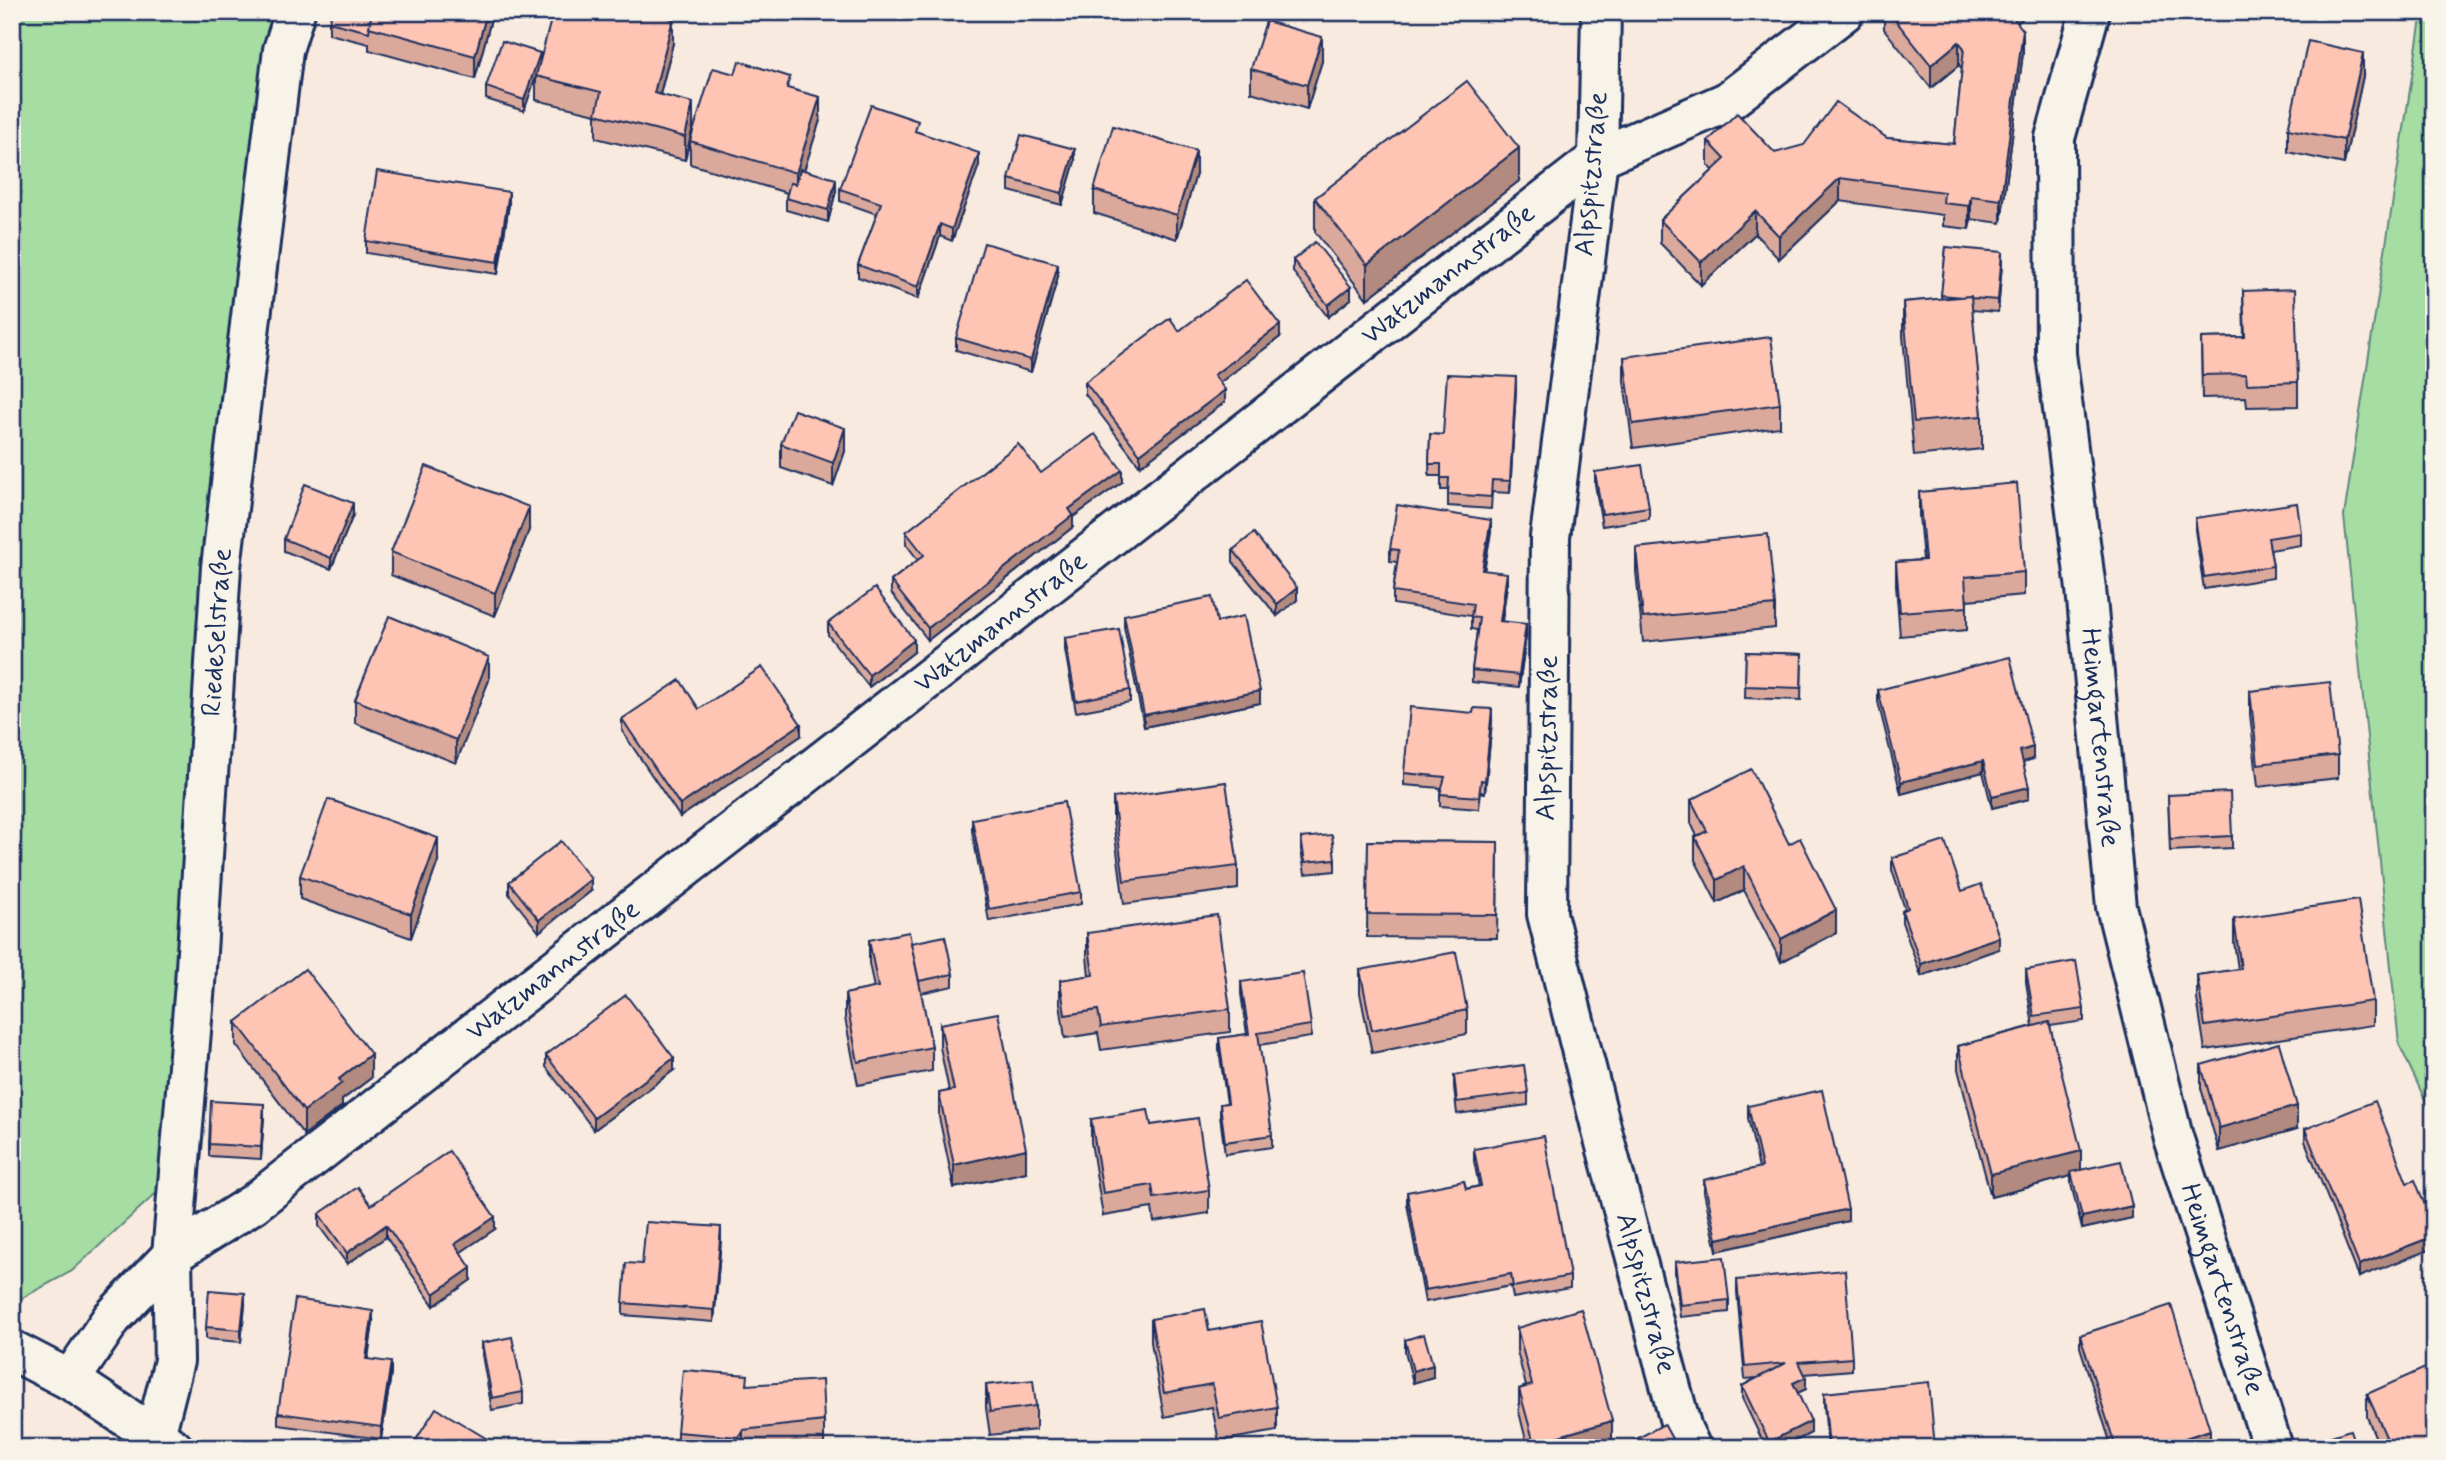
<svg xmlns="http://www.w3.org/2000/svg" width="2446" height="1460" font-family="Mynerve,sans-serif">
<rect width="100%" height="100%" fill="#f8eade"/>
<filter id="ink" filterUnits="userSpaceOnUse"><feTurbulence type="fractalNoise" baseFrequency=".0143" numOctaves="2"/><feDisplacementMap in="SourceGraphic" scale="14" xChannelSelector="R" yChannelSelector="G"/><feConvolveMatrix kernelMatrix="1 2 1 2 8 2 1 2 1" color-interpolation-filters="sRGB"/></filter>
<g filter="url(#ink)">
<g fill="#a5dda2" stroke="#608680" stroke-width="2">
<polygon points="12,12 307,12 221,567 179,1172 72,1271 13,1303"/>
<polygon points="2422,12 2434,12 2434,1119 2399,1044 2344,516"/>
</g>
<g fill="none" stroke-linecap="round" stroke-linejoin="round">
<g stroke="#1b2f5e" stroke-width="44">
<g id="minor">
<path id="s1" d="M1601,12L1598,158L1550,537L1547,914L1602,1131L1682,1429L1691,1448"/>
<path id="s2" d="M2090,12L2055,138L2056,354L2086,589L2116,907L2173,1137L2273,1448"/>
<path id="s3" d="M172,1255L253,1204L1598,158L1727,102L1844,12"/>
</g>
</g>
<g stroke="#1b2f5e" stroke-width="44">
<g id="tertiary">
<polyline points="12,1350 70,1380 173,1448"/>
<polyline points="70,1380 112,1318 172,1255"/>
<path id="s4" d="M155,1436L174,1361L172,1255L195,984L221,567L283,50L295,12"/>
</g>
</g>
<use href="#minor" stroke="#f7f3e8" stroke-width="38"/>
<use href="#tertiary" stroke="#f7f3e8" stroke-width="38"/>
</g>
<g fill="#daa99c" stroke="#1b2f5e" stroke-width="2">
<polygon points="493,12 475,79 369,50 369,44 329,34 329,22"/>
<polygon points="1159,12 1182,12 1179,19"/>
<polygon points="1373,12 1461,12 1461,16"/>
<polygon points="1674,12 1760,12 1752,19 1674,16"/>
<polygon points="1884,12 2024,12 2024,17 2017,23 2023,53 2001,223 1971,219 1969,229 1943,226 1943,215 1840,201 1779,259 1755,234 1701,285 1660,243 1660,220 1713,170 1708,165 1708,141 1775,153 1887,138 1954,144 1962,69 1959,65 1931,88 1884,29"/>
<polygon points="673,43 660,95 693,126 685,160 596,138 596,114 536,100 536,76 524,111 486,99 486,87 540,61"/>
<polygon points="1322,61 1307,109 1251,92 1251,69"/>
<polygon points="2363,76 2344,164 2288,152 2288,129"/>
<polygon points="790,89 820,120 804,170 836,191 828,222 786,210 786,198 787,193 690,164 690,141"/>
<polygon points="918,132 979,165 952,241 940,236 918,299 858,277 858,265 877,214 840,201 840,189"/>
<polygon points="1075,161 1062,205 1009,191 1009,179"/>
<polygon points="1196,174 1177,239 1094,213 1094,190"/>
<polygon points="1519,181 1367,299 1315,232 1315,198"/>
<polygon points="509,204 498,274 366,253 366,241"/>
<polygon points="1946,247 2002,264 1998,312 1972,310 1982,416 1982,449 1914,456 1903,336 1903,302 1941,299"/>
<polygon points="1293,260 1351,299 1328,317 1293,272"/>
<polygon points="1058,276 1031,372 956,350 956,338"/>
<polygon points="2243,291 2298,382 2298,406 2247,407 2246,397 2202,398 2201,338 2244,337"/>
<polygon points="1179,331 1280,337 1219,383 1225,402 1140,466 1085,394 1085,382"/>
<polygon points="1624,357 1780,404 1780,427 1633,448 1624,381"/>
<polygon points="1516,389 1510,493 1492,492 1491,509 1448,506 1448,490 1441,490 1441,476 1429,476 1430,434 1443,435"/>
<polygon points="781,444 845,451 833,486 781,468"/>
<polygon points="1595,472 1649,507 1649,519 1602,526 1595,484"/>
<polygon points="1041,473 1122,482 1073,517 1073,527 928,640 891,593 891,581 918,560 906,544 906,532"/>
<polygon points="1919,492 2024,572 2024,595 1967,600 1967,630 1900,636 1896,585 1896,562 1923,560 1919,516"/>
<polygon points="353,515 331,569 284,551 284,539"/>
<polygon points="2195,518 2301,533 2301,545 2270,550 2273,566 2273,578 2204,589 2195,530"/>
<polygon points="529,530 495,616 391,575 391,552"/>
<polygon points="1491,532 1484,570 1507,585 1502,621 1526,636 1519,687 1472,682 1472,670 1477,630 1471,629 1471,616 1393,604 1393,592 1397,562 1390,561 1390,549"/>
<polygon points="1636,548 1775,605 1775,628 1643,642 1636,571"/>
<polygon points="1233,550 1297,600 1277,616 1233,562"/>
<polygon points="1124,615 1217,622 1260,703 1144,727 1124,627"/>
<polygon points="828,623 914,652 869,687 828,635"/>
<polygon points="1065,638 1130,690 1130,702 1076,712 1065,650"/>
<polygon points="1746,652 1802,654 1801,700 1745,698"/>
<polygon points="489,680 456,763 355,723 355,700"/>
<polygon points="1878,690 2033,759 2023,762 2029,799 1992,808 1983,772 1901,794 1878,702"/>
<polygon points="2250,691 2338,755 2338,778 2258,787 2250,714"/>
<polygon points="699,709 801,736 680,817 622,731 622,719"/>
<polygon points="1492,721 1485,793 1481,792 1479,809 1440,806 1440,794 1441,788 1404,785 1404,773"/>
<polygon points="2168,795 2232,836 2232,848 2170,851"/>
<polygon points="1113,798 1238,866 1238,889 1124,904 1113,821"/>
<polygon points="1691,800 1789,844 1836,933 1781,962 1744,890 1717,903 1695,860 1695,837 1697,836 1691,823"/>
<polygon points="972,819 1081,892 1081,904 989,921 972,831"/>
<polygon points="1301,838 1335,859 1335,871 1305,874 1301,850"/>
<polygon points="1368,841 1498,842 1497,938 1367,937"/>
<polygon points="1892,858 1999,949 1921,976 1902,922 1902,911 1905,909 1892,870"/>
<polygon points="438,861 411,938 300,899 300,876"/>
<polygon points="509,882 591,891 539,932 509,894"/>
<polygon points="2234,919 2373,1001 2373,1025 2205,1050 2197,999 2197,975 2238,969 2234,942"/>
<polygon points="1087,933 1230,1009 1230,1032 1101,1050 1098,1033 1065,1038 1060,1003 1060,980 1089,976 1087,956"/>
<polygon points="869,940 911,943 953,974 953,986 921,993 932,1047 932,1071 858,1085 845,1018 845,994 874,988 869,963"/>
<polygon points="1360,970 1467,1010 1467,1034 1372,1053 1360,993"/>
<polygon points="2026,970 2084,1009 2084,1021 2050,1026 2081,1170 2132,1218 2082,1229 2071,1184 2071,1176 1991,1197 1958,1069 1958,1046 2033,1026 2026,982"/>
<polygon points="1241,982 1311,1025 1311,1037 1259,1045 1272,1135 1272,1147 1225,1154 1220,1116 1220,1104 1227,1103 1219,1050 1219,1038 1247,1034 1241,994"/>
<polygon points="236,1022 371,1078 342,1100 342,1106 304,1135 236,1045"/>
<polygon points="940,1024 1026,1172 954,1188 939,1117 939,1093 949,1091 940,1047"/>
<polygon points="546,1055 674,1070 594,1130 546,1067"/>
<polygon points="2201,1065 2297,1129 2219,1151 2201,1088"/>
<polygon points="1454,1075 1528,1093 1528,1105 1457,1114 1454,1087"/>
<polygon points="1748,1106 1848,1221 1717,1251 1704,1192 1704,1180 1759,1168 1748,1118"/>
<polygon points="264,1116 261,1159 209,1156 209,1144"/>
<polygon points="1091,1119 1151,1125 1209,1190 1209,1213 1154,1222 1152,1208 1103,1216 1091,1142"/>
<polygon points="2305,1129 2407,1183 2359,1277 2305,1141"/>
<polygon points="1474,1149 1570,1276 1570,1288 1513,1298 1511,1286 1425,1302 1407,1204 1407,1192 1466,1189 1479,1186 1474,1161"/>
<polygon points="371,1205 495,1229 460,1252 471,1280 434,1306 386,1237 347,1264 319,1226 319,1214"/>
<polygon points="721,1239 714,1322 623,1315 623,1303 642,1264"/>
<polygon points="1675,1262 1729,1300 1729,1312 1680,1317 1675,1274"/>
<polygon points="1737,1280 1852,1358 1852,1370 1805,1374 1806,1389 1797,1393 1811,1433 1782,1448 1766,1448 1742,1398 1742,1386 1757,1378 1745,1379 1737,1292"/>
<polygon points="245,1305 241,1342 206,1339 206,1327"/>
<polygon points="1151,1319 1209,1331 1277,1407 1277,1431 1219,1441 1212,1407 1164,1417 1151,1342"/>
<polygon points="373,1322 368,1359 391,1374 381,1439 278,1425 278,1413"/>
<polygon points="1517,1328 1612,1445 1601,1448 1528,1448 1519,1412 1519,1389 1526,1386 1517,1351"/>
<polygon points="2080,1335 2210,1442 2192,1448 2112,1448 2080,1347"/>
<polygon points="1405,1340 1433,1377 1413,1383 1405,1351"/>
<polygon points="482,1343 523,1392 523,1404 492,1410 482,1355"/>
<polygon points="748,1385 824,1421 824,1444 818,1445 818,1448 677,1448 677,1432"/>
<polygon points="986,1385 1036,1406 1036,1430 990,1435 986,1408"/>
<polygon points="1824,1393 1935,1448 1828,1448 1824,1405"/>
<polygon points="2367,1394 2434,1448 2380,1448 2367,1417"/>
</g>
<g fill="#b28a7f" stroke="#1b2f5e" stroke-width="2">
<polygon points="487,12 493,12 475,79 475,56"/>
<polygon points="1752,12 1760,12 1752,19"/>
<polygon points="2006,12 2024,12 2024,17 2006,32"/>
<polygon points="673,19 673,43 654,117 654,93"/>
<polygon points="2023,30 2023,53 2001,223 2001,200"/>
<polygon points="1322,37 1322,61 1307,109 1307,85"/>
<polygon points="1959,42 1959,65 1931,88 1931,65"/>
<polygon points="540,53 540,65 524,111 524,100"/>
<polygon points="2363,53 2363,76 2344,164 2344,140"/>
<polygon points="820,97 820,120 796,196 796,173"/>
<polygon points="693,103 693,126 685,160 685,137"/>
<polygon points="1519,148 1519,181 1367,299 1367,265"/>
<polygon points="1075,149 1075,161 1062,205 1062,193"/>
<polygon points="1196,151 1196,174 1177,239 1177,215"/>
<polygon points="979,153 979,165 952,241 952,229"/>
<polygon points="1840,178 1840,201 1779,259 1779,236"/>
<polygon points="836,179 836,191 828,222 828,210"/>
<polygon points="509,192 509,204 498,274 498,262"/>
<polygon points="1971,196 1971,219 1969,229 1969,206"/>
<polygon points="1755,211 1755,234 1701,285 1701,262"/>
<polygon points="940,224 940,236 918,299 918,287"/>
<polygon points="2002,252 2002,264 1998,312 1998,300"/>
<polygon points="1058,264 1058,276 1031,372 1031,360"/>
<polygon points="1351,287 1351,299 1328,317 1328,305"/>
<polygon points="1280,325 1280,337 1214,387 1214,375"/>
<polygon points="1516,377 1516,389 1510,493 1510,481"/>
<polygon points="1225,390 1225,402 1140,466 1140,454"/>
<polygon points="845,428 845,451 833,486 833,463"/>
<polygon points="1122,470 1122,482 1073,517 1073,527 928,640 928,628 1069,509"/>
<polygon points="353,503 353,515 331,569 331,558"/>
<polygon points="529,507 529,530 495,616 495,593"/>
<polygon points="1491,520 1491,532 1482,582 1482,570"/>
<polygon points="1507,573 1507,585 1500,633 1500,621"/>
<polygon points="1297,588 1297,600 1277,616 1277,604"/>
<polygon points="1526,624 1526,636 1519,687 1519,675"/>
<polygon points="914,640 914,652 869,687 869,675"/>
<polygon points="489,657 489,680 456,763 456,740"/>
<polygon points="1260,691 1260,703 1144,727 1144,715"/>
<polygon points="1492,709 1492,721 1485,793 1485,781"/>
<polygon points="801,724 801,736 680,817 680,805"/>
<polygon points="2033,747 2033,759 2020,763 2020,751"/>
<polygon points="1983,761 1983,772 1901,794 1901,782"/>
<polygon points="2029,787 2029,799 1992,808 1992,796"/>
<polygon points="438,838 438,861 411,938 411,914"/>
<polygon points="1744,866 1744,890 1717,903 1717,880"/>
<polygon points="591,879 591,891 539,932 539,920"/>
<polygon points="1836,910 1836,933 1781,962 1781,939"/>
<polygon points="1999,937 1999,949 1921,976 1921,964"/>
<polygon points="371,1054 371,1078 342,1100 342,1106 304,1135 304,1111 339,1079"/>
<polygon points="674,1058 674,1070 594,1130 594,1118"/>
<polygon points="264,1104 264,1116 261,1159 261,1147"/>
<polygon points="2297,1106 2297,1129 2219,1151 2219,1128"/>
<polygon points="1026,1149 1026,1172 954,1188 954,1165"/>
<polygon points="2081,1151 2081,1174 2071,1172 2071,1176 1991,1197 1991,1174"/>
<polygon points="2132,1206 2132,1218 2082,1229 2082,1217"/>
<polygon points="1848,1209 1848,1221 1717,1251 1717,1239"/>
<polygon points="495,1217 495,1229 455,1256 455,1244"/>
<polygon points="386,1225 386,1237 347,1264 347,1253"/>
<polygon points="721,1227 721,1239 714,1322 714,1310"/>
<polygon points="2434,1236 2434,1248 2359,1277 2359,1265"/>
<polygon points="471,1268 471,1280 434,1306 434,1294"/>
<polygon points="245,1293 245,1305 241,1342 241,1330"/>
<polygon points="373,1311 373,1322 366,1370 366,1359"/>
<polygon points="391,1362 391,1374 381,1439 381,1427"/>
<polygon points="1433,1365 1433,1377 1413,1383 1413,1371"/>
<polygon points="1806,1377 1806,1389 1793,1395 1793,1383"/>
<polygon points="1612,1421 1612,1445 1601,1448 1534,1448 1534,1443"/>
<polygon points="1811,1421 1811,1433 1782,1448 1769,1448 1769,1442"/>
<polygon points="743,1430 743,1448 739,1448 739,1437"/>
<polygon points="2210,1430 2210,1442 2192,1448 2154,1448"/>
</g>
<g fill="#fec5b5" stroke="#1b2f5e" stroke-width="2">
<polygon points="332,12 372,12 369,32 329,22"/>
<polygon points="372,12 487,12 475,56 369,27"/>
<polygon points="553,12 644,12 673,19 654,93 693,103 685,137 596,114 601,92 536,76"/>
<polygon points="1889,12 2009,12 2023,30 2001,200 1971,196 1969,206 1943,203 1944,192 1840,178 1779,236 1755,211 1701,262 1660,220 1725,159 1708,141 1737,113 1775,153 1804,145 1836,102 1887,138 1954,144 1964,48 1959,42 1931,65"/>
<polygon points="1266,21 1322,37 1307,85 1251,69"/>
<polygon points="502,41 540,53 524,100 486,87"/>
<polygon points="2308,41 2363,53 2344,140 2288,129"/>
<polygon points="739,61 790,77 787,88 820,97 796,173 690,141 713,68 735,74"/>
<polygon points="1467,81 1519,148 1367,265 1315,198"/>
<polygon points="871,105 918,121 915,131 979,153 952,229 940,224 918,287 858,265 881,203 840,189"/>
<polygon points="1113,126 1196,151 1177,215 1094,190"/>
<polygon points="1021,135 1075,149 1062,193 1009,179"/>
<polygon points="800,169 836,179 828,210 786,198 790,183 796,184"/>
<polygon points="377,171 509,192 498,262 366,241"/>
<polygon points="1315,242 1351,287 1328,305 1293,260"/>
<polygon points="984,243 1058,264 1031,360 956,338"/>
<polygon points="1946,247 2002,252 1998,300 1971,298 1971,296 1962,297 1941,295"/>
<polygon points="1246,280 1280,325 1214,375 1225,390 1140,454 1085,382 1170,318 1179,331"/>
<polygon points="2295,289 2298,382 2247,384 2246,374 2202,375 2201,338 2245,337 2243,291"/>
<polygon points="1971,296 1982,416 1914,422 1903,302"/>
<polygon points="1771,337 1780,404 1633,424 1624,357"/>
<polygon points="1447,374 1516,377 1510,481 1492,480 1491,497 1448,494 1449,478 1441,478 1441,464 1429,464 1430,434 1443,435"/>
<polygon points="794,410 845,428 833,463 781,444"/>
<polygon points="1095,434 1122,470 1069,509 1073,515 928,628 891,581 924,555 906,532 1018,444 1041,473"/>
<polygon points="1642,465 1649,507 1602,514 1595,472"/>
<polygon points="426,466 529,507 495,593 391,552"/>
<polygon points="2017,483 2024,572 1965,577 1967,607 1900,612 1896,562 1925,560 1919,492"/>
<polygon points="305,484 353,503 331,558 284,539"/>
<polygon points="2297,503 2301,533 2268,538 2273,566 2204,577 2195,518"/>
<polygon points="1397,505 1491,520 1482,570 1507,573 1500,621 1526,624 1519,675 1472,670 1479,618 1471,617 1473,604 1393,592 1399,550 1390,549"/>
<polygon points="1254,533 1297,588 1277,604 1233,550"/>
<polygon points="1768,534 1775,605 1643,618 1636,548"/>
<polygon points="875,588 914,640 869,675 828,623"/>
<polygon points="1212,597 1217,622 1244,616 1260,691 1144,715 1124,615"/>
<polygon points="389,616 489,657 456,740 355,700"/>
<polygon points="1119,629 1130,690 1076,701 1065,638"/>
<polygon points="1746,652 1802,654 1801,688 1745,686"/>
<polygon points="2010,657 2033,747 2020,751 2029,787 1992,796 1983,761 1901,782 1878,690"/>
<polygon points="762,667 801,724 680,805 622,719 680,680 699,709"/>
<polygon points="2330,682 2338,755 2258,764 2250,691"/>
<polygon points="1410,707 1473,713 1474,708 1492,709 1485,781 1481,780 1479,797 1440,794 1445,777 1404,773"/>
<polygon points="1751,769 1789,844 1800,838 1836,910 1781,939 1744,866 1717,880 1695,837 1707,831 1691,800"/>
<polygon points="1226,782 1238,866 1124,881 1113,798"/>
<polygon points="2230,792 2232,836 2170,839 2168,795"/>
<polygon points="328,799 438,838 411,914 300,876"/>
<polygon points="1064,802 1081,892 989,909 972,819"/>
<polygon points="1332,835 1335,859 1305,862 1301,838"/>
<polygon points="561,841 591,879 539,920 509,882"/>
<polygon points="1368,841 1498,842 1497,915 1367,914"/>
<polygon points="1945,841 1962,891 1981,884 1999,937 1921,964 1902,911 1908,908 1892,858"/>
<polygon points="2358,900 2373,1001 2205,1026 2197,975 2241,969 2234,919"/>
<polygon points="1217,915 1230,1009 1101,1027 1098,1010 1065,1015 1060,980 1093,975 1087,933"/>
<polygon points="909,932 932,1047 858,1062 845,994 878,987 869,940"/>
<polygon points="945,936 953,974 919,981 911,943"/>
<polygon points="1456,952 1467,1010 1372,1030 1360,970"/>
<polygon points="2076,961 2084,1009 2034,1016 2026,970"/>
<polygon points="305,969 371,1054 339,1079 342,1083 304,1111 236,1022"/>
<polygon points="1303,973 1311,1025 1258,1033 1272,1135 1225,1142 1220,1104 1228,1103 1219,1038 1249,1034 1241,982"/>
<polygon points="626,995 674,1058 594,1118 546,1055"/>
<polygon points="998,1013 1026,1149 954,1165 939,1093 954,1090 940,1024"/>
<polygon points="2049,1022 2081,1151 1991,1174 1958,1046"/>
<polygon points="2279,1043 2297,1106 2219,1128 2201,1065"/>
<polygon points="1524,1065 1528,1093 1457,1102 1454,1075"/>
<polygon points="1822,1090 1848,1209 1717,1239 1704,1180 1762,1167 1748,1106"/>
<polygon points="211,1101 264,1104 261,1147 209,1144"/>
<polygon points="2375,1101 2407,1183 2415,1180 2434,1228 2434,1236 2359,1265 2305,1129"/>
<polygon points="1148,1110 1151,1125 1198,1118 1209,1190 1154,1198 1152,1185 1103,1193 1091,1119"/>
<polygon points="1544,1136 1570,1276 1513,1287 1511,1274 1425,1290 1407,1192 1464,1181 1466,1189 1481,1186 1474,1149"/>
<polygon points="449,1151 495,1217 455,1244 471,1268 434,1294 386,1225 347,1253 319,1214 358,1187 371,1205"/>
<polygon points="2121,1161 2132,1206 2082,1217 2071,1172"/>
<polygon points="646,1222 721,1227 714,1310 623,1303 626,1263 642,1264"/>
<polygon points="1724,1257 1729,1300 1680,1305 1675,1262"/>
<polygon points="1845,1270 1852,1358 1799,1362 1806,1377 1793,1383 1811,1421 1769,1442 1742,1386 1786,1363 1745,1367 1737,1280"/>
<polygon points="209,1290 245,1293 241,1330 206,1327"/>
<polygon points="295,1299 373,1311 366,1359 391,1362 381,1427 278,1413"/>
<polygon points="2171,1305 2210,1430 2154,1448 2116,1448 2080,1335"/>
<polygon points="1205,1309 1209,1331 1261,1321 1277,1407 1219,1418 1212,1384 1164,1393 1151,1319"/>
<polygon points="1581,1309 1612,1421 1534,1443 1519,1389 1532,1385 1517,1328"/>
<polygon points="1424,1334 1433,1365 1413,1371 1405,1340"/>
<polygon points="512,1337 523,1392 492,1398 482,1343"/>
<polygon points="2434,1364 2434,1448 2391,1448 2367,1394"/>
<polygon points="683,1370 748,1375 747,1385 822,1380 824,1421 743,1430 739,1437 677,1432"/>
<polygon points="1033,1380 1036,1406 990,1412 986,1385"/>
<polygon points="1929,1382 1935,1448 1829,1448 1824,1393"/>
<polygon points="436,1408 502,1448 411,1448"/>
<polygon points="1664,1424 1677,1448 1620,1448"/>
<polygon points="2350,1430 2356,1448 2321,1448 2319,1440"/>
<polygon points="708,1444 742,1448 708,1448"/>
<polygon points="748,1444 818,1444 818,1448 747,1448"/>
</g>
</g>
<g text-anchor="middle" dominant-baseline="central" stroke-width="5" stroke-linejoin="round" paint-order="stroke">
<g font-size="28" fill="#1b2f5e" stroke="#f7f3e8">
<text transform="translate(1592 174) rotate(-85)">Alpspitzstraße</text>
<text stroke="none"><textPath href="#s3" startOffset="1610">Watzmannstraße</textPath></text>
<text stroke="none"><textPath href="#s3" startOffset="1043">Watzmannstraße</textPath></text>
<text stroke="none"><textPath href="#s4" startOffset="808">Riedeselstraße</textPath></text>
<text transform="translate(1548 738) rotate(-89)">Alpspitzstraße</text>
<text stroke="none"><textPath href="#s2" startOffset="733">Heimgartenstraße</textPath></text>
<text stroke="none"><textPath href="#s3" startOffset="476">Watzmannstraße</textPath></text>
<text stroke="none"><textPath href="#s2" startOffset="1300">Heimgartenstraße</textPath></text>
<text stroke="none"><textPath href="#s1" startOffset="1297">Alpspitzstraße</textPath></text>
</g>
</g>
<rect width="2446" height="1460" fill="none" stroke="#f7f3e8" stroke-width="42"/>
<rect x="21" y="21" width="2404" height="1418" fill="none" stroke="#1b2f5e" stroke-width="2.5" filter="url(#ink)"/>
</svg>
